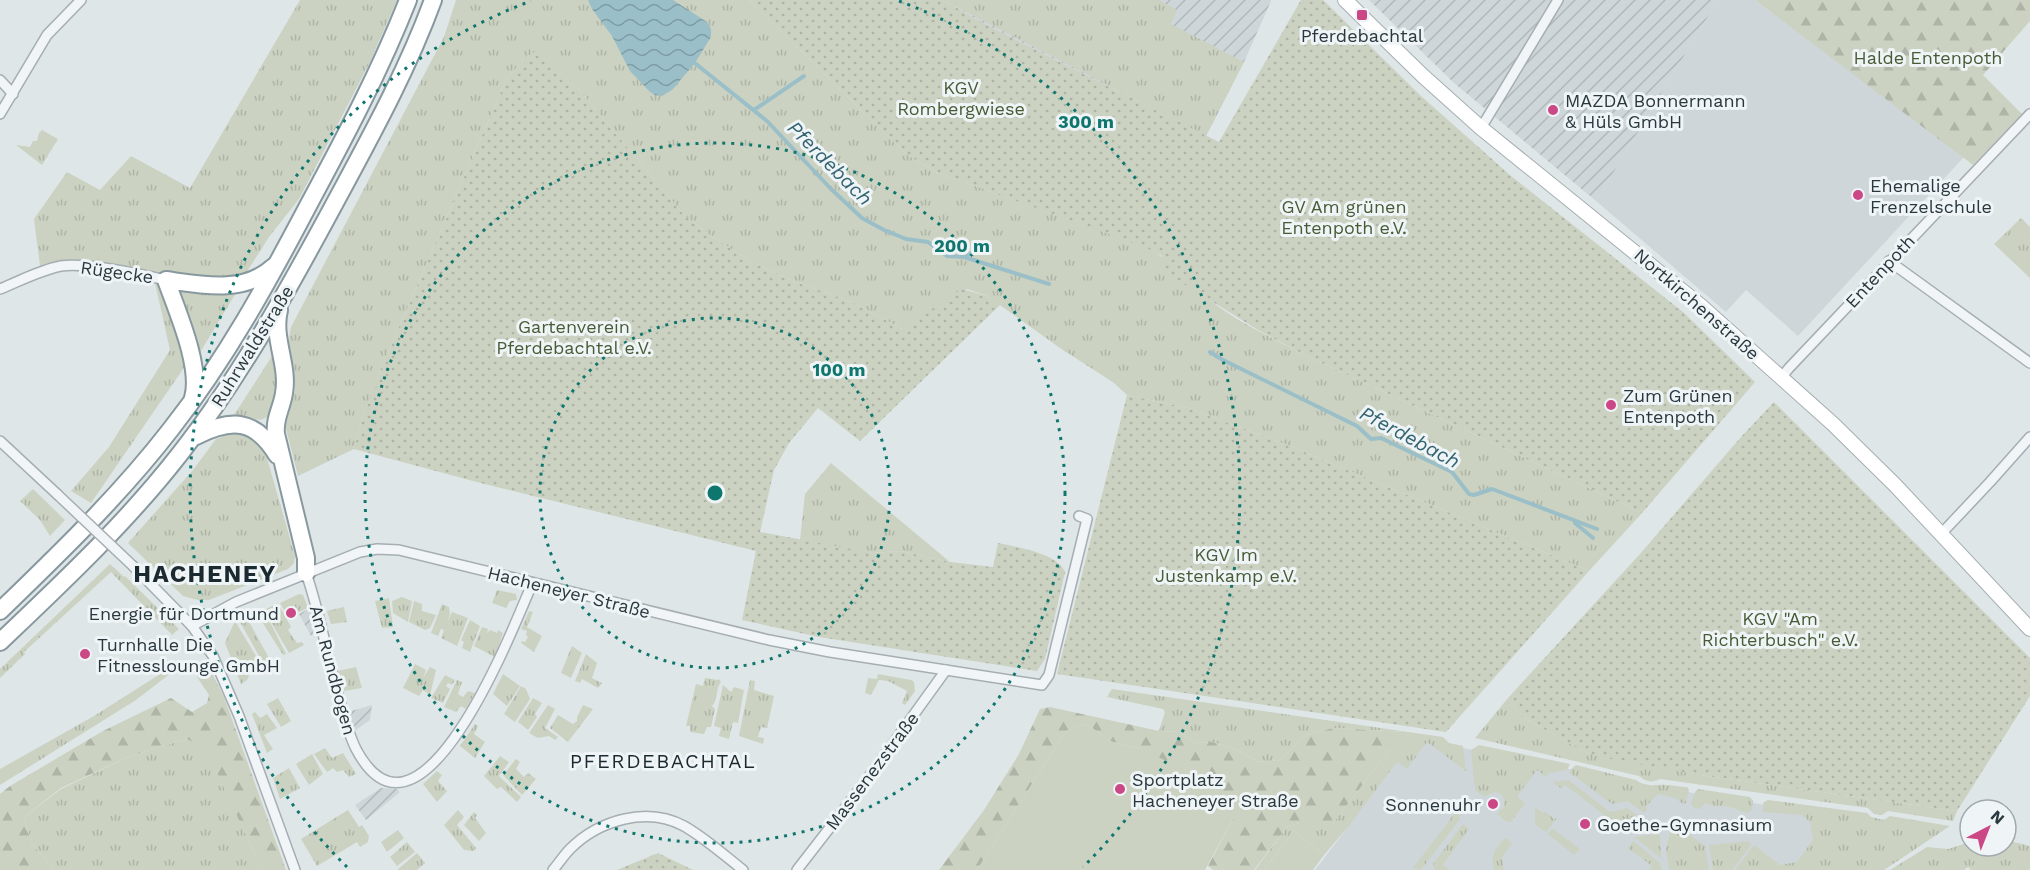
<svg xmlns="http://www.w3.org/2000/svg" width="2030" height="870" font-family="'Work Sans',sans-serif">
<defs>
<pattern id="industrial-furrows" width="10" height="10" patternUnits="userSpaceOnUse" patternTransform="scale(1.5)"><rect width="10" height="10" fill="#ced6da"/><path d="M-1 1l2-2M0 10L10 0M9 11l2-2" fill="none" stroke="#b1b8bc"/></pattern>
<pattern id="grass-tufts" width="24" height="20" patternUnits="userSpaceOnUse" patternTransform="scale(1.5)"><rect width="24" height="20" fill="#cbd2c1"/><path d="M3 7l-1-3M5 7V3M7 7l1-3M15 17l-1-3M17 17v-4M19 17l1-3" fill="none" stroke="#aeb5a7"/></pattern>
<pattern id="forest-firs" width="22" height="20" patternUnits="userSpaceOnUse" patternTransform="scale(1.5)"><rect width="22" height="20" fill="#cbd2c1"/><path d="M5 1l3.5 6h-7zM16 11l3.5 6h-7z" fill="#aeb5a7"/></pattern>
<pattern id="garden-dots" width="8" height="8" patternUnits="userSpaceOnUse" patternTransform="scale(1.5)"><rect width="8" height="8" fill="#cbd2c1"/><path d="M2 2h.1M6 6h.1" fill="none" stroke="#aeb5a7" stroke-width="1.8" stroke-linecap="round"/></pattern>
<pattern id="water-waves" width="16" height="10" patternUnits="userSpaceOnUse" patternTransform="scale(1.5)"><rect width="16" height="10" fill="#9bbfc8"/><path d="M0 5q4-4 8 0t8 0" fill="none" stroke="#7e9ca4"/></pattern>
</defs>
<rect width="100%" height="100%" fill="#dfe6e8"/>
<g fill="#ced6da">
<polygon points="1718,0 1755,0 1964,157 1798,336 1746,290 1726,312 1596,201"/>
<polygon points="1402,736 1665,788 1841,818 1798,870 1315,870 1344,832"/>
</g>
<g fill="url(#industrial-furrows)">
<polygon points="943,0 1271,0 1271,1 1244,62 1206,136 985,24"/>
<polygon points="1369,0 1718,0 1596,201 1454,83"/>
<polygon points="310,608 316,633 311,636 299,614"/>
<polygon points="372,705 370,720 353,732 348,712"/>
<polygon points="381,788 397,789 400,792 366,820 355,805"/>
</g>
<g fill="url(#grass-tufts)">
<polygon points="300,0 397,0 370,62 299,199 269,237 234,292 236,293 196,359 194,353 91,503 71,491 109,447 170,350 155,283 40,266 34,219 67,172 100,190 131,156 190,188"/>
<path d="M456,0H749L906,154L936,172L1147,247C1172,261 1189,284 1211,301C1237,322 1275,339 1305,355L1642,513L1589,571L1290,446L1188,408L1127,395L1114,383L1060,348L1000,305L987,296L967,289L902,329L852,302L793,281L752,262L711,236L684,215L580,91L537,51L525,58L507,78L377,378L380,379L363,415L354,449L298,476L285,425L295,390L288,344L291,327L444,37Z"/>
<polygon points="943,0 1159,0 1177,10 1171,24 1244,62 1206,136"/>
<polygon points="42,130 58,139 42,165 16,145 30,147 33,141 37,141 39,133"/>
<polygon points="2021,218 2030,227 2030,278 1994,244"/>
<polygon points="274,353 281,386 268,417 260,420 234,415"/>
<path d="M230,433C246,434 255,438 265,451L295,556L294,563L288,569L209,600H198L183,596L128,543L193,470L216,439Z"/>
<polygon points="831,463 950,562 901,551 873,553 800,540 805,494"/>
<polygon points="33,489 65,520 50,536 40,520 20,501"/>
<polygon points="110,564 124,577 125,576 179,629 172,635 111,572 24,652 25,654 0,678 0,669"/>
<polygon points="497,590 516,594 517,600 510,601 506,608 492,603"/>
<polygon points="299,594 303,595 308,608 299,612 294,605 284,610 280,603"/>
<polygon points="402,597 412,601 408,622 393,613 392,601"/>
<polygon points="389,598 393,627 382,628 375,601"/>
<polygon points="414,601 422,604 422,611 436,615 430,628 425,630 409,622"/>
<polygon points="278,603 291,627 288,630 297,643 302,642 304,645 289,653 264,610"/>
<polygon points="442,604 449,607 450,614 447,623 452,612 468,618 457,646 441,638 444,630 441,629 438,636 431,633"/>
<polygon points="344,607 347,622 331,624 327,611"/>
<polygon points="262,608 264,610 286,654 283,655 259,617 260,609"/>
<polygon points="529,611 533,612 527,627 542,636 534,652 521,643 522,641 525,642 528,637 526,635 527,631 521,629"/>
<polygon points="247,618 270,660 263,663 240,622"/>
<polygon points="470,620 480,626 470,652 462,648 464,642 461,640"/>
<polygon points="235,621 259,661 245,668 249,676 247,680 241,684 225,643"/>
<polygon points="482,627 488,629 487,633 490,630 497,633 498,630 503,633 494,659 493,656 474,646"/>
<polygon points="572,646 582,653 571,678 561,673"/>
<polygon points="586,654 597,663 592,678 602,683 598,688 582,679 580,683 575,681"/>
<polygon points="415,664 426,670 423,678 430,667 436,670 430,695 423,690 419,696 403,688"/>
<polygon points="356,667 362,688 344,691 338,671"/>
<polygon points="168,669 171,673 136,700 0,785 0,769 94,716"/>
<polygon points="503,674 520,686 507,706 493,694"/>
<polygon points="878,674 911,680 914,682 915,691 905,705 902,703 907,691 888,681 879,680 871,695 865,693 868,678 877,679"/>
<polygon points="445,675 455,680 452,685 448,683 446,686 450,689 443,703 431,698"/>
<path d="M705,678L718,680L719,679L721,682C715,689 719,699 712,706L715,709L711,727H707L704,734L690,732V726H686L696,684L703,686Z"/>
<polygon points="457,680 462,682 458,694 463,697 468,691 475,693 466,709 461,706 456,712 444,707"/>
<polygon points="750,680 755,681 754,690 774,696 767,728 761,727 758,737 764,738 763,744 739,736"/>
<polygon points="723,685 731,692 734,687 744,690 738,723 733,722 729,739 719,736 721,728 714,726"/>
<polygon points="521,686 526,689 530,699 515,722 504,714"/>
<polygon points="1112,689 1443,737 1449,743 1463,746 1466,771 1427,742 1407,769 1397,762 1348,827 1324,855 1294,831 1264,870 1255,870 1288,826 1299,823 1333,823 1388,752 1400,746 1408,732 1333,728 1306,735 1280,760 1258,762 1238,750 1212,742 1195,743 1180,732 1159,731 1165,712 1163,709 1107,697"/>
<polygon points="278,698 291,721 281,727 267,704"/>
<polygon points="533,698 542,703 535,714 537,717 528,730 518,722"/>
<path d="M1508,698L1522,717L1585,752L1700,775L1957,811L1953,821L1888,811L1882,815L1874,814L1868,808L1660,779C1652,783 1646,782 1639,776L1475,738Z"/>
<polygon points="548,705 555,709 545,728 558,737 555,740 549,736 538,738 529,733"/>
<polygon points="583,705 593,709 568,742 550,728 558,715 573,724 577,721 577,717"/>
<polygon points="255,712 260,718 267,714 277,728 264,735 273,749 267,753 252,714"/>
<polygon points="475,724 478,726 474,734 485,742 475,758 460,746"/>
<polygon points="187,739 206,748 262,870 55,870 32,844 24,817 61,789 130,756"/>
<path d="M1479,745L1570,764L1567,770L1549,773L1546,777L1537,770L1517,796L1525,803L1511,822H1507L1497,814L1504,807C1506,799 1502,793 1494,792L1484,797L1475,790L1471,750Z"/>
<polygon points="325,748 332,758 343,753 356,774 349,777 343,770 337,772 333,768 327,772 314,754"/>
<polygon points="312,754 323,774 309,785 296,764"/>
<polygon points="500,756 509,762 499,776 521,797 517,802 501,787 497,789 484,776"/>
<polygon points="516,759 520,762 516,769 524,777 528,773 536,779 522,795 503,775"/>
<path d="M1576,765L1636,780C1649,789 1652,784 1666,785C1673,785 1680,787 1687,787L1689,790L1686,803L1683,804L1675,798L1658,794L1646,806L1647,810L1644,813L1628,801L1612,804L1570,773V770Z"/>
<polygon points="289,768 300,788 280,799 273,778"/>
<polygon points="437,771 442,775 438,781 447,791 437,802 423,784"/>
<polygon points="1568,780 1610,812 1628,808 1640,818 1628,833 1565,785 1562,789 1553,782"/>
<path d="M1698,789L1750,797L1753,801L1752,809L1748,813C1739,812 1736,808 1729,807C1720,805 1716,808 1705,803L1700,809L1694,808L1691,803L1695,792Z"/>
<polygon points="1768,800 1867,813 1871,817 1884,820 1890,816 1950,826 1884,870 1735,870 1754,845 1780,865 1797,862 1813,840 1810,822 1802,815 1763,812 1763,803"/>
<polygon points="1535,807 1543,813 1545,811 1554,819 1557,818 1546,832 1535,824"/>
<polygon points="1458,809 1460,819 1421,870 1413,868"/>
<polygon points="348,810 359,827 362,825 369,836 368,842 360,847 357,842 317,866 301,839"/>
<polygon points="458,810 464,817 457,825 476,848 474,851 464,850 444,825"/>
<polygon points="474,812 477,815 475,818 486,833 479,841 464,825"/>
<polygon points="1463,824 1469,829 1443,865 1450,870 1435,870 1433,864"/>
<polygon points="1552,828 1580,849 1574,855 1548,834"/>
<polygon points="398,830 404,838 387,852 381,842"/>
<polygon points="1683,830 1705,846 1709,870 1669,870 1666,850 1670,832"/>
<polygon points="1658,834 1660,836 1661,858 1634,837"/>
<path d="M1506,838L1513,845L1508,848L1502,858L1504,870H1494C1490,856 1495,846 1506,838Z"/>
<polygon points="2006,840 2030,846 2030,870 1971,870 1968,867 1964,870 1890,870 1927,847 1948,849 1970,842 1970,846 2006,846"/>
<polygon points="1633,841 1660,863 1662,870 1649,870 1652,866 1628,848"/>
<polygon points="1748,841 1752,844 1732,870 1713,870 1709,845"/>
<polygon points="407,842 415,852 397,866 390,857"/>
<polygon points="417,853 425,863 417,870 397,870"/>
</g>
<g fill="url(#forest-firs)">
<polygon points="1755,0 2030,0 2030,21 1983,75 2022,114 1973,165"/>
<polygon points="205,670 213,675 224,697 286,870 262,870 206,749 187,739 130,756 61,788 24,817 32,844 55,870 0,870 0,794 10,786 103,731 171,698 192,712 207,703 209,695 197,677 197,672"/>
<polygon points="1050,707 1159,731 1180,732 1195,743 1212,742 1238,750 1258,762 1280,760 1306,735 1333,728 1408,732 1400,746 1388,752 1333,823 1299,823 1288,826 1254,870 1213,870 1208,866 1234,817 1141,749 1109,741 1087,724 1066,731 977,870 939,870 984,810 1019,754 1040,709"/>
</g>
<g fill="url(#garden-dots)">
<polygon points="749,0 943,0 985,24 1219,142 1301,0 1323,0 1421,96 1511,176 1683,312 1755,382 1642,513 1305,355 1258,330 1166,273 1162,256 1147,248 936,172 906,154"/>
<path d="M537,50L580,91L684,215L711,236L752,262L793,281L852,302L902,329L962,289L987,296L1000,305L860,441L818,408L789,443L774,470L760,532L873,553L901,551L950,562L993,567L998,543C1016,547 1058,553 1065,572L1045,659L1037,671L819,637L742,620L756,551L473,481L354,449L363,415L379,380L377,378L507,78L525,58Z"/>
<polygon points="1127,395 1188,408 1290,446 1589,571 1446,732 1057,674"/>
<polygon points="1774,402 2030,658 2030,696 1957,811 1700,775 1611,759 1585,752 1522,717 1508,698 1640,554 1741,437"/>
<polygon points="658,853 693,870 617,870"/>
</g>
<g fill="#cbd2c1">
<polygon points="1087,724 1109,741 1141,749 1190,772 1231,806 1234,817 1205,870 977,870 1066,731"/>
<polygon points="1294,831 1324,855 1313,870 1264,870"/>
</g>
<polygon fill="url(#water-waves)" points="588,0 673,0 707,22 711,29 711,37 695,63 672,90 662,96 655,95 650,92 630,71 612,36 592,9"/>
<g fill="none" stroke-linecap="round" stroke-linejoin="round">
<g stroke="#9bbfc8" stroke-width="4">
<polyline points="691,60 767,121 831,189 862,218 884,230 906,239 928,242 947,256 964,257 1049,284"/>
<polyline points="754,110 804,76"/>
<polyline points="964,257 979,249"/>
<polyline points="1210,352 1221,359 1357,426 1371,439 1381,438 1452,472 1469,494 1474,495 1492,489 1597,529"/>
<polyline points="1575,523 1593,538"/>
</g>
<g stroke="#a5aeb2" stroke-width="12">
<g id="minor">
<polyline points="0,80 13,94"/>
<polyline points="0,114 47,35 81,0"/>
<polyline points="1481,128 1558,0"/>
<polyline points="1889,261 2030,363"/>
<path d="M0,289C20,281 40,270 61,266C86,262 140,274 166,280"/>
<polyline points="1781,378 1789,368 2030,114"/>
<polyline points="0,441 58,495"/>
<polyline points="1941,534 1990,482 2030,437"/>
<polyline points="133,566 192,626 213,656 239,716 295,870"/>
<path d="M306,573C321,616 328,662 341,705C345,720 349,735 356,749C420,870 513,628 532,584"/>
<polyline points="192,626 236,602 360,552 377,549 399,550 769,640 830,652 1042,685 1049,675 1087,519 1079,516"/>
<path d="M553,870C559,863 564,855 570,849C599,820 647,806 684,826C705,838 724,855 743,870"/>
<polyline points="797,870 866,781 946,670"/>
</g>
</g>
<g stroke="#a5aeb2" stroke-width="16">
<polyline id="secondary" points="1345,0 1423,76 1481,128 1701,306 1833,424 1895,485 2030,629"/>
</g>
<g stroke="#87989f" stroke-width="20">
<g id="trunk">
<path d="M279,310C272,338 289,365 284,393C282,408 274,418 276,434L306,558V573"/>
<path d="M193,398C202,367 177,311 166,280C202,285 244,294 273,267"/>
<path d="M196,436C232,418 255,419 277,455"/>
<path d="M0,611C60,553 120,495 171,429C226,359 268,282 309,204C345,137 380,71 408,0"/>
<path d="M0,642C62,583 126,523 179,455C238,380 284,297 330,212C367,143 406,74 433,0"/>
</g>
</g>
<use href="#minor" stroke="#f2f5f7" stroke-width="9"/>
<use href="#secondary" stroke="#fff" stroke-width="14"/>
<use href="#trunk" stroke="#fff" stroke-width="16"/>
<g stroke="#a5aeb2" stroke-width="12" stroke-linecap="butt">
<polyline id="minor-bridge" points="58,495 133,566"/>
</g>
<use href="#minor-bridge" stroke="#f2f5f7" stroke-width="9"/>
</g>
<g fill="none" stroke="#0f766e" stroke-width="3" stroke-dasharray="3 6">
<circle cx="715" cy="493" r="175"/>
<circle cx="715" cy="493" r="350"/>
<path d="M347 867A525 525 0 0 1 531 1M899 1A525 525 0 0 1 1083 867"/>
</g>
<g fill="#cb4786" stroke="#eff4f6" stroke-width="2">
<rect x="1356" y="9" width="12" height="12" rx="3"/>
<circle cx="1553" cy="110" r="6"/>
<circle cx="1858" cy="195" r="6"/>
<circle cx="1611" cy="405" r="6"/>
<circle cx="291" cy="613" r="6"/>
<circle cx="85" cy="654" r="6"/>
<circle cx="1120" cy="789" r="6"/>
<circle cx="1493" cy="804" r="6"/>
<circle cx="1585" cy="824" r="6"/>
</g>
<g text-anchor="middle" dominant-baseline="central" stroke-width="6" stroke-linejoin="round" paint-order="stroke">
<g font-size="18" fill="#29383f" stroke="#eff4f6" text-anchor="start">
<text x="1362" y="35" text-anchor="middle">Pferdebachtal</text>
<text x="1565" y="100">MAZDA Bonnermann<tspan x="1565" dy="21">&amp; Hüls GmbH</tspan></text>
<text x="1870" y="185">Ehemalige<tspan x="1870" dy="21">Frenzelschule</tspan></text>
<text x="1623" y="395">Zum Grünen<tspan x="1623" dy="21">Entenpoth</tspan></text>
<text x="279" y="613" text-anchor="end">Energie für Dortmund</text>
<text x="97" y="644">Turnhalle Die<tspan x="97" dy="21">Fitnesslounge GmbH</tspan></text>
<text x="1132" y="779">Sportplatz<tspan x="1132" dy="21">Hacheneyer Straße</tspan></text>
<text x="1481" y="804" text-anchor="end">Sonnenuhr</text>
<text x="1597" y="824">Goethe-Gymnasium</text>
</g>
<g font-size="18" fill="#495b36" stroke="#eff4f6">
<text x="1928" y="57">Halde Entenpoth</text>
<text x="961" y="87">KGV<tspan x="961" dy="21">Rombergwiese</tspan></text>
<text x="1344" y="206">GV Am grünen<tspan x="1344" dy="21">Entenpoth e.V.</tspan></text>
<text x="574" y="326">Gartenverein<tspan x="574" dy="21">Pferdebachtal e.V.</tspan></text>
<text x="1226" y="554">KGV Im<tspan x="1226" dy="21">Justenkamp e.V.</tspan></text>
<text x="1780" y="618">KGV "Am<tspan x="1780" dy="21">Richterbusch" e.V.</tspan></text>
</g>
<g font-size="18" fill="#29383f" stroke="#eff4f6">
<text transform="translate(1880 271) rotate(-47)">Entenpoth</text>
<text transform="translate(117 272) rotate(8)">Rügecke</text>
<text transform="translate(1697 304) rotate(41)">Nortkirchenstraße</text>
<text transform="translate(252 346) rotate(-58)">Ruhrwaldstraße</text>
<text transform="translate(569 592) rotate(14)">Hacheneyer Straße</text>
<text transform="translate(333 670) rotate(75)">Am Rundbogen</text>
<text transform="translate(872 771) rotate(-53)">Massenezstraße</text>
</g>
<g font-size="20" font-style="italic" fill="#346472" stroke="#eff4f6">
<text transform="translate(830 163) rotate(45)">Pferdebach</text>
<text transform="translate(1410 437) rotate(28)">Pferdebach</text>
</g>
<g font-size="20" letter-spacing="1.5" fill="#1b2930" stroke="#eff4f6">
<text x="663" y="761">PFERDEBACHTAL</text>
</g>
<g font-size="24" font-weight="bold" letter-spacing="1.5" fill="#1b2930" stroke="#eff4f6">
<text x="205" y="574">HACHENEY</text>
</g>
</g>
<circle cx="715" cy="493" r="9" fill="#0f766e" stroke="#eff4f6" stroke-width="3"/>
<g font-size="18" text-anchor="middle" font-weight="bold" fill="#0f766e" stroke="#eff4f6" stroke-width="6" stroke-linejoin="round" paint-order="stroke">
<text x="1086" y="128">300 m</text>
<text x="962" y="252">200 m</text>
<text x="839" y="376">100 m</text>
</g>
<g transform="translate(1988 828) rotate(42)"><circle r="28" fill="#eff4f6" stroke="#a0a9ad" stroke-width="1.5"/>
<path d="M0-4.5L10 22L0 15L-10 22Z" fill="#cb4786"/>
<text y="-9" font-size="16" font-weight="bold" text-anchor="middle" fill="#29383f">N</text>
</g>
</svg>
